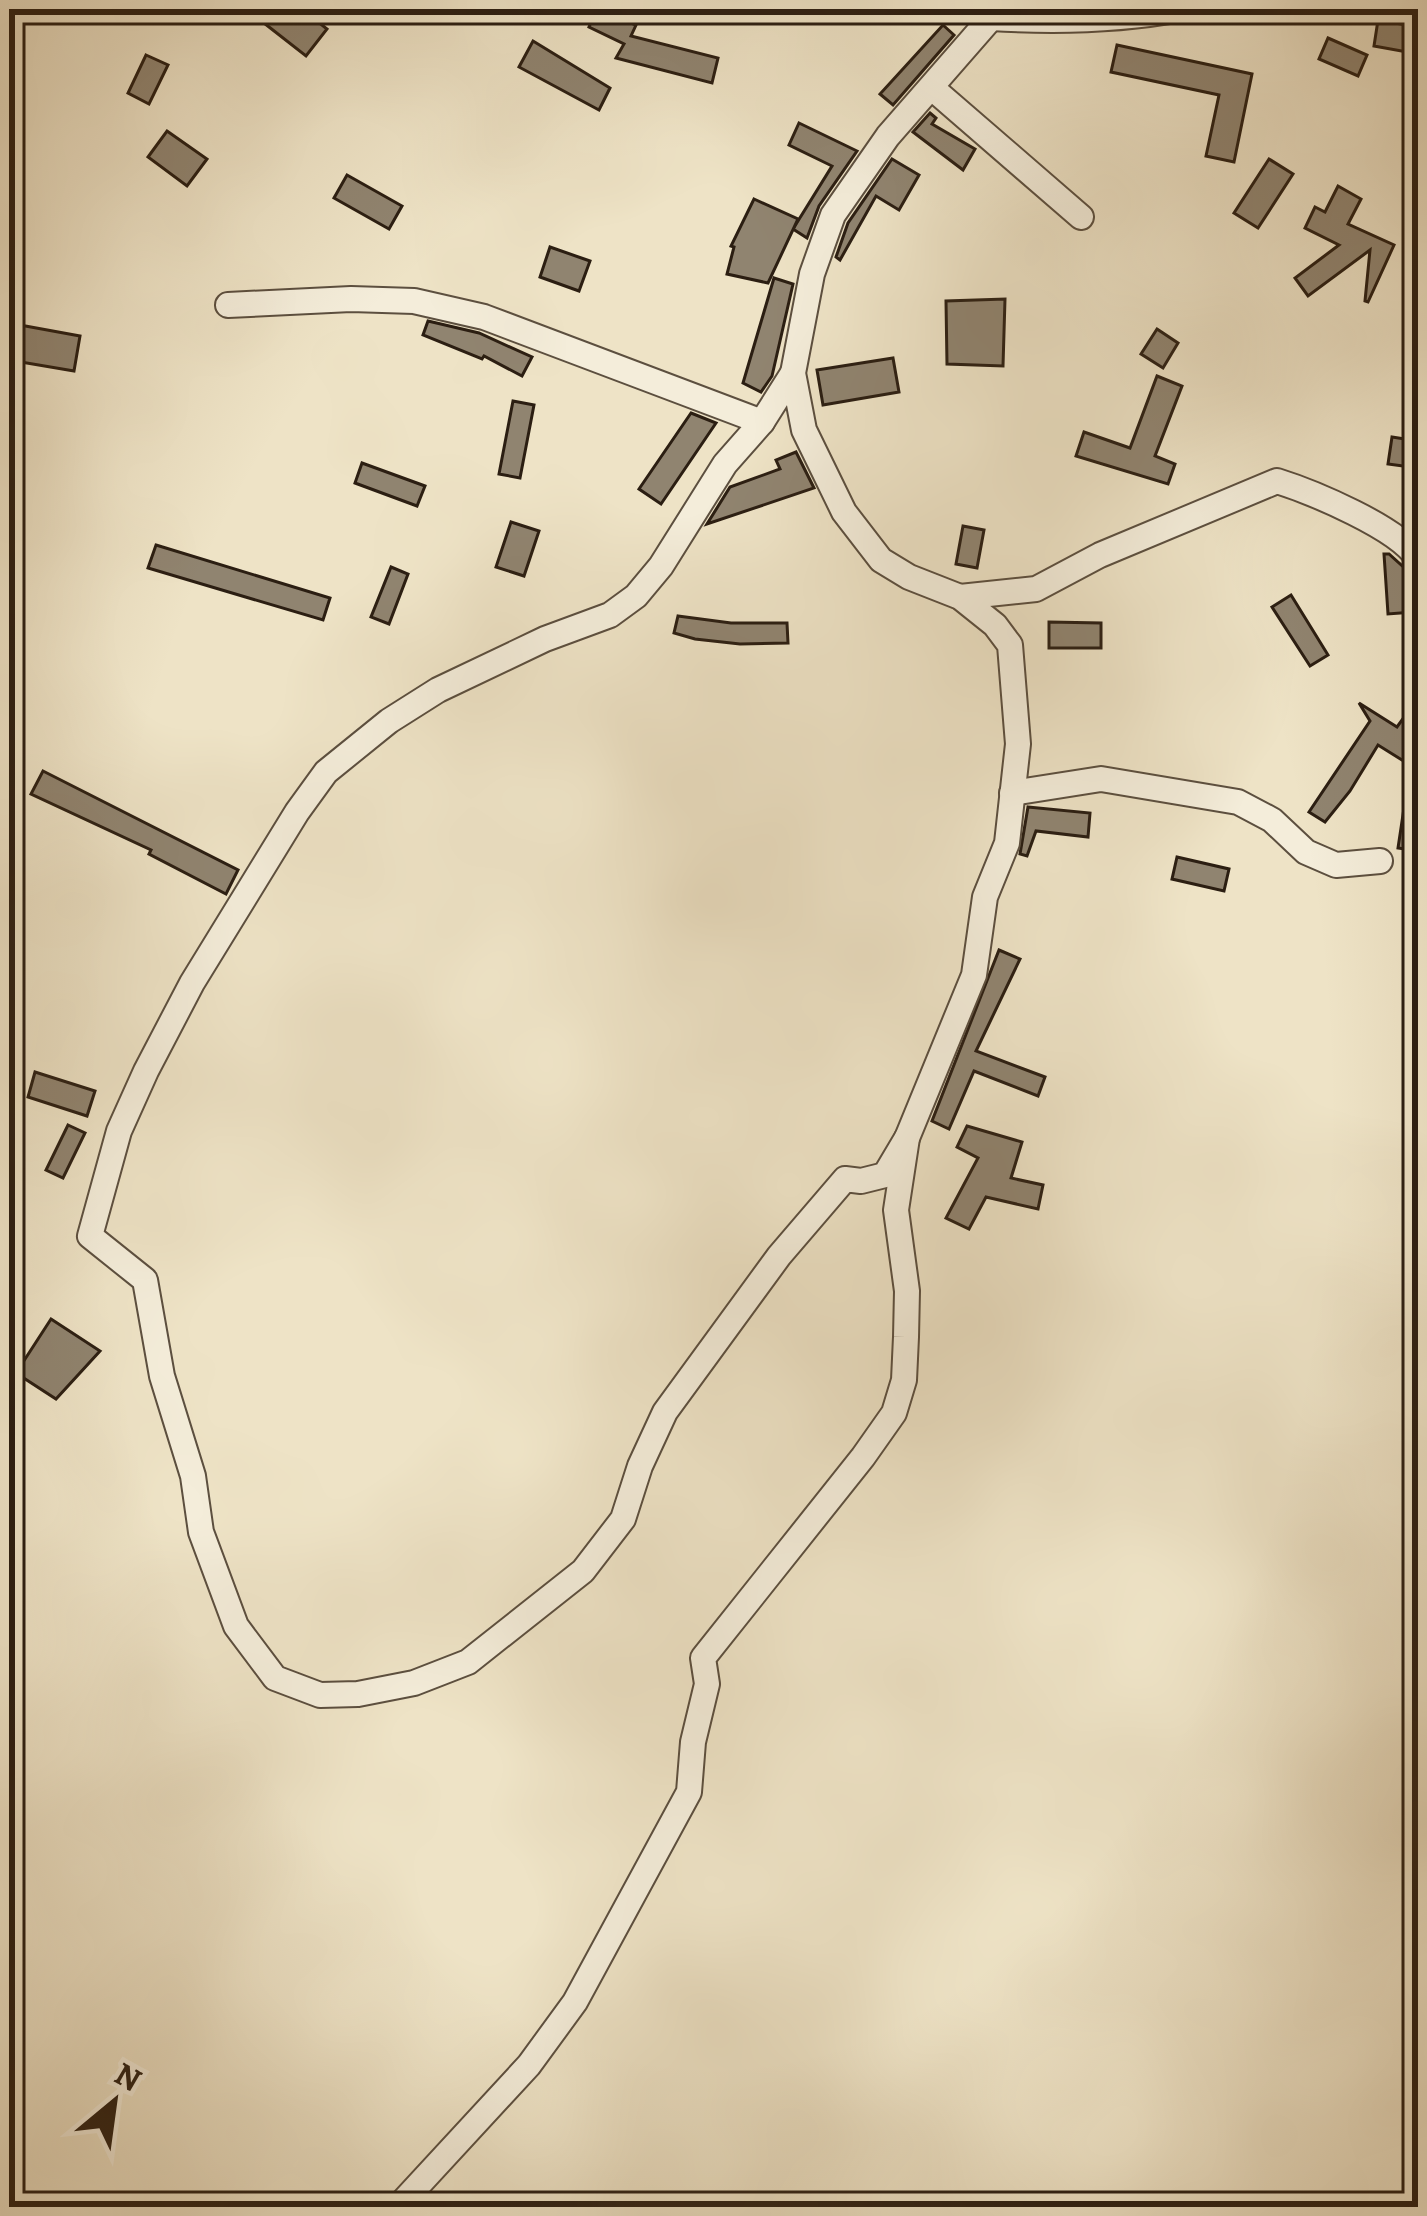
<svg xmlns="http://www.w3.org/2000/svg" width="1427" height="2216" font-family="Alegreya,serif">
<rect width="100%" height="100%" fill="#eee3c6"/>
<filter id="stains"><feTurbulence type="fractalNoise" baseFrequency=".00167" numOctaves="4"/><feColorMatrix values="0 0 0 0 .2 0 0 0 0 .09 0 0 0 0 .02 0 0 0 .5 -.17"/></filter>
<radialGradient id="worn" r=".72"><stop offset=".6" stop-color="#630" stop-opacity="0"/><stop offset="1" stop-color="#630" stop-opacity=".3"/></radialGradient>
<g fill="#908470" stroke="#2b1e12" stroke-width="3">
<polygon points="246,9 302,9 327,29 306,56"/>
<polygon points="597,9 636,25 631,36 718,58 712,83 616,58 624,44 589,27"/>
<polygon points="1378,20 1418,27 1418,54 1374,46"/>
<polygon points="943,25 954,35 893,105 880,94"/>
<polygon points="1328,38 1367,55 1358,76 1319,59"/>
<polygon points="533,41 610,88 599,110 519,67"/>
<polygon points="1117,45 1252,74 1234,162 1206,156 1219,95 1111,72"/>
<polygon points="146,55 168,65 149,104 128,93"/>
<polygon points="930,113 936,118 932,124 975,149 963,170 913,132"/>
<polygon points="799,123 857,151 819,206 807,238 793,229 832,166 789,145"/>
<polygon points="167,131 207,159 187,186 148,157"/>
<polygon points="892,159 919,175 899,210 876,196 840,260 836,257 848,223"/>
<polygon points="1269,159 1293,174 1258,228 1234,213"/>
<polygon points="347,175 402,206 389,229 334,198"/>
<polygon points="1338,186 1361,199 1348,224 1394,245 1368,302 1365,301 1370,250 1308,296 1295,278 1339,245 1305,228 1315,207 1325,212"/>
<polygon points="754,199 798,219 768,283 727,274 734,247 731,246"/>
<polygon points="550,247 590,261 579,291 540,277"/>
<polygon points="774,278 793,284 772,376 761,392 743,383"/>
<polygon points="1005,299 1003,366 947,364 946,301"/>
<polygon points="428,321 479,333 532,357 522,376 484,356 482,359 423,335"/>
<polygon points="9,323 80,336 74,371 9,360"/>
<polygon points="1157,329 1178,343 1163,368 1141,354"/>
<polygon points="893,358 899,392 823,405 817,370"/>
<polygon points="1157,376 1182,386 1155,456 1175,464 1168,484 1076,456 1084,432 1130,448"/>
<polygon points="513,401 534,405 520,478 499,474"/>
<polygon points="691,413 716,423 661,504 639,489"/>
<polygon points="1392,437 1418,441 1418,468 1388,464"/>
<polygon points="796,452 814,488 707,524 730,487 780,469 776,460"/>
<polygon points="362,463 425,486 417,506 355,483"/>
<polygon points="511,522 539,531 524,576 496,567"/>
<polygon points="963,526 984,530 977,568 956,564"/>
<polygon points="156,545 330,598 323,620 148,568"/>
<polygon points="1384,554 1389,554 1410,573 1413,612 1388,614"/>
<polygon points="391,567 408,574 389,624 371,617"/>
<polygon points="1291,595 1328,655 1310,666 1272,607"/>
<polygon points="678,616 731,623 787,623 788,643 740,644 695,639 674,633"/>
<polygon points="1049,622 1101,623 1101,648 1049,648"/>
<polygon points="1418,698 1418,752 1410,765 1378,745 1350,791 1325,822 1309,812 1370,721 1359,703 1397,727"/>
<polygon points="43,771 238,870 226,894 149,854 151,850 31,794"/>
<polygon points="1407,788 1418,789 1418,851 1398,848"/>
<polygon points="1028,807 1090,813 1088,837 1036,831 1027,856 1020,854"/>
<polygon points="1177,857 1229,869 1224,891 1172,879"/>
<polygon points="999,950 1020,959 976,1051 1045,1077 1038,1096 974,1071 949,1129 932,1121"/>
<polygon points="35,1072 95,1091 87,1116 28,1097"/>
<polygon points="68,1125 85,1133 63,1178 46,1170"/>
<polygon points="967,1126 1022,1142 1011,1178 1043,1185 1038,1209 986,1197 969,1229 946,1218 978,1158 957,1147"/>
<polygon points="51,1319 100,1351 56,1399 16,1373"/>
</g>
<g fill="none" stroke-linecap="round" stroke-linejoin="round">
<g stroke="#5c4f3f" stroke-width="28">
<g id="minor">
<path d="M983,9L991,18C1056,22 1117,21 1181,9"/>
<polyline points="932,88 1081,217"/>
<polyline points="228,305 351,299 414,301 484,317 762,422"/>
<polyline points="793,373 762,422 725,464 661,566 636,596 610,615 545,639 438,690 389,721 326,772 297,812 192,983 146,1071 119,1131 90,1236 145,1280 162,1376 193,1476 201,1532 236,1626 275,1678 320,1695 358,1694 414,1683 468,1662 583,1571 623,1519 640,1466 665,1412 779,1256 845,1179 861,1181 885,1175 907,1138"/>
<path d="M960,597L1036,589L1100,555L1277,481C1312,492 1399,528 1418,559"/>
<polyline points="1012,793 1101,779 1238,802 1272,820 1306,852 1336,865 1380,861"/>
<polyline points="398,2207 529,2065 575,2002 689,1792 693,1742 707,1684 703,1658 863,1457 894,1413 904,1380 906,1337 907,1291 896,1210 907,1138 974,975 985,897 1007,843 1018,744 1010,645 995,625 960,597 909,577 881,560 844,512 804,430 793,373 812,274 833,215 888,136 991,18"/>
</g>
</g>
<use href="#minor" stroke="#f4edda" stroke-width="24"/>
</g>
<rect width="1427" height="2216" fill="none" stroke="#eee3c6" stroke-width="48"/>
<rect x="12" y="12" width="1403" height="2192" fill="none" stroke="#2b1e12" stroke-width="6"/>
<rect x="24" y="24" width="1379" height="2168" fill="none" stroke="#2b1e12" stroke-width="3"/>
<g transform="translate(114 2102) rotate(29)" stroke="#f4edda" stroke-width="9" paint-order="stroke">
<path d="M0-9L21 45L0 30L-21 45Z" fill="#2b1e12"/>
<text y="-18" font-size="33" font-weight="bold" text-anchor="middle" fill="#2b1e12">N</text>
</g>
<rect width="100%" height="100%" filter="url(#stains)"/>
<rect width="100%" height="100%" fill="url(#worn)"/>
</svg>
